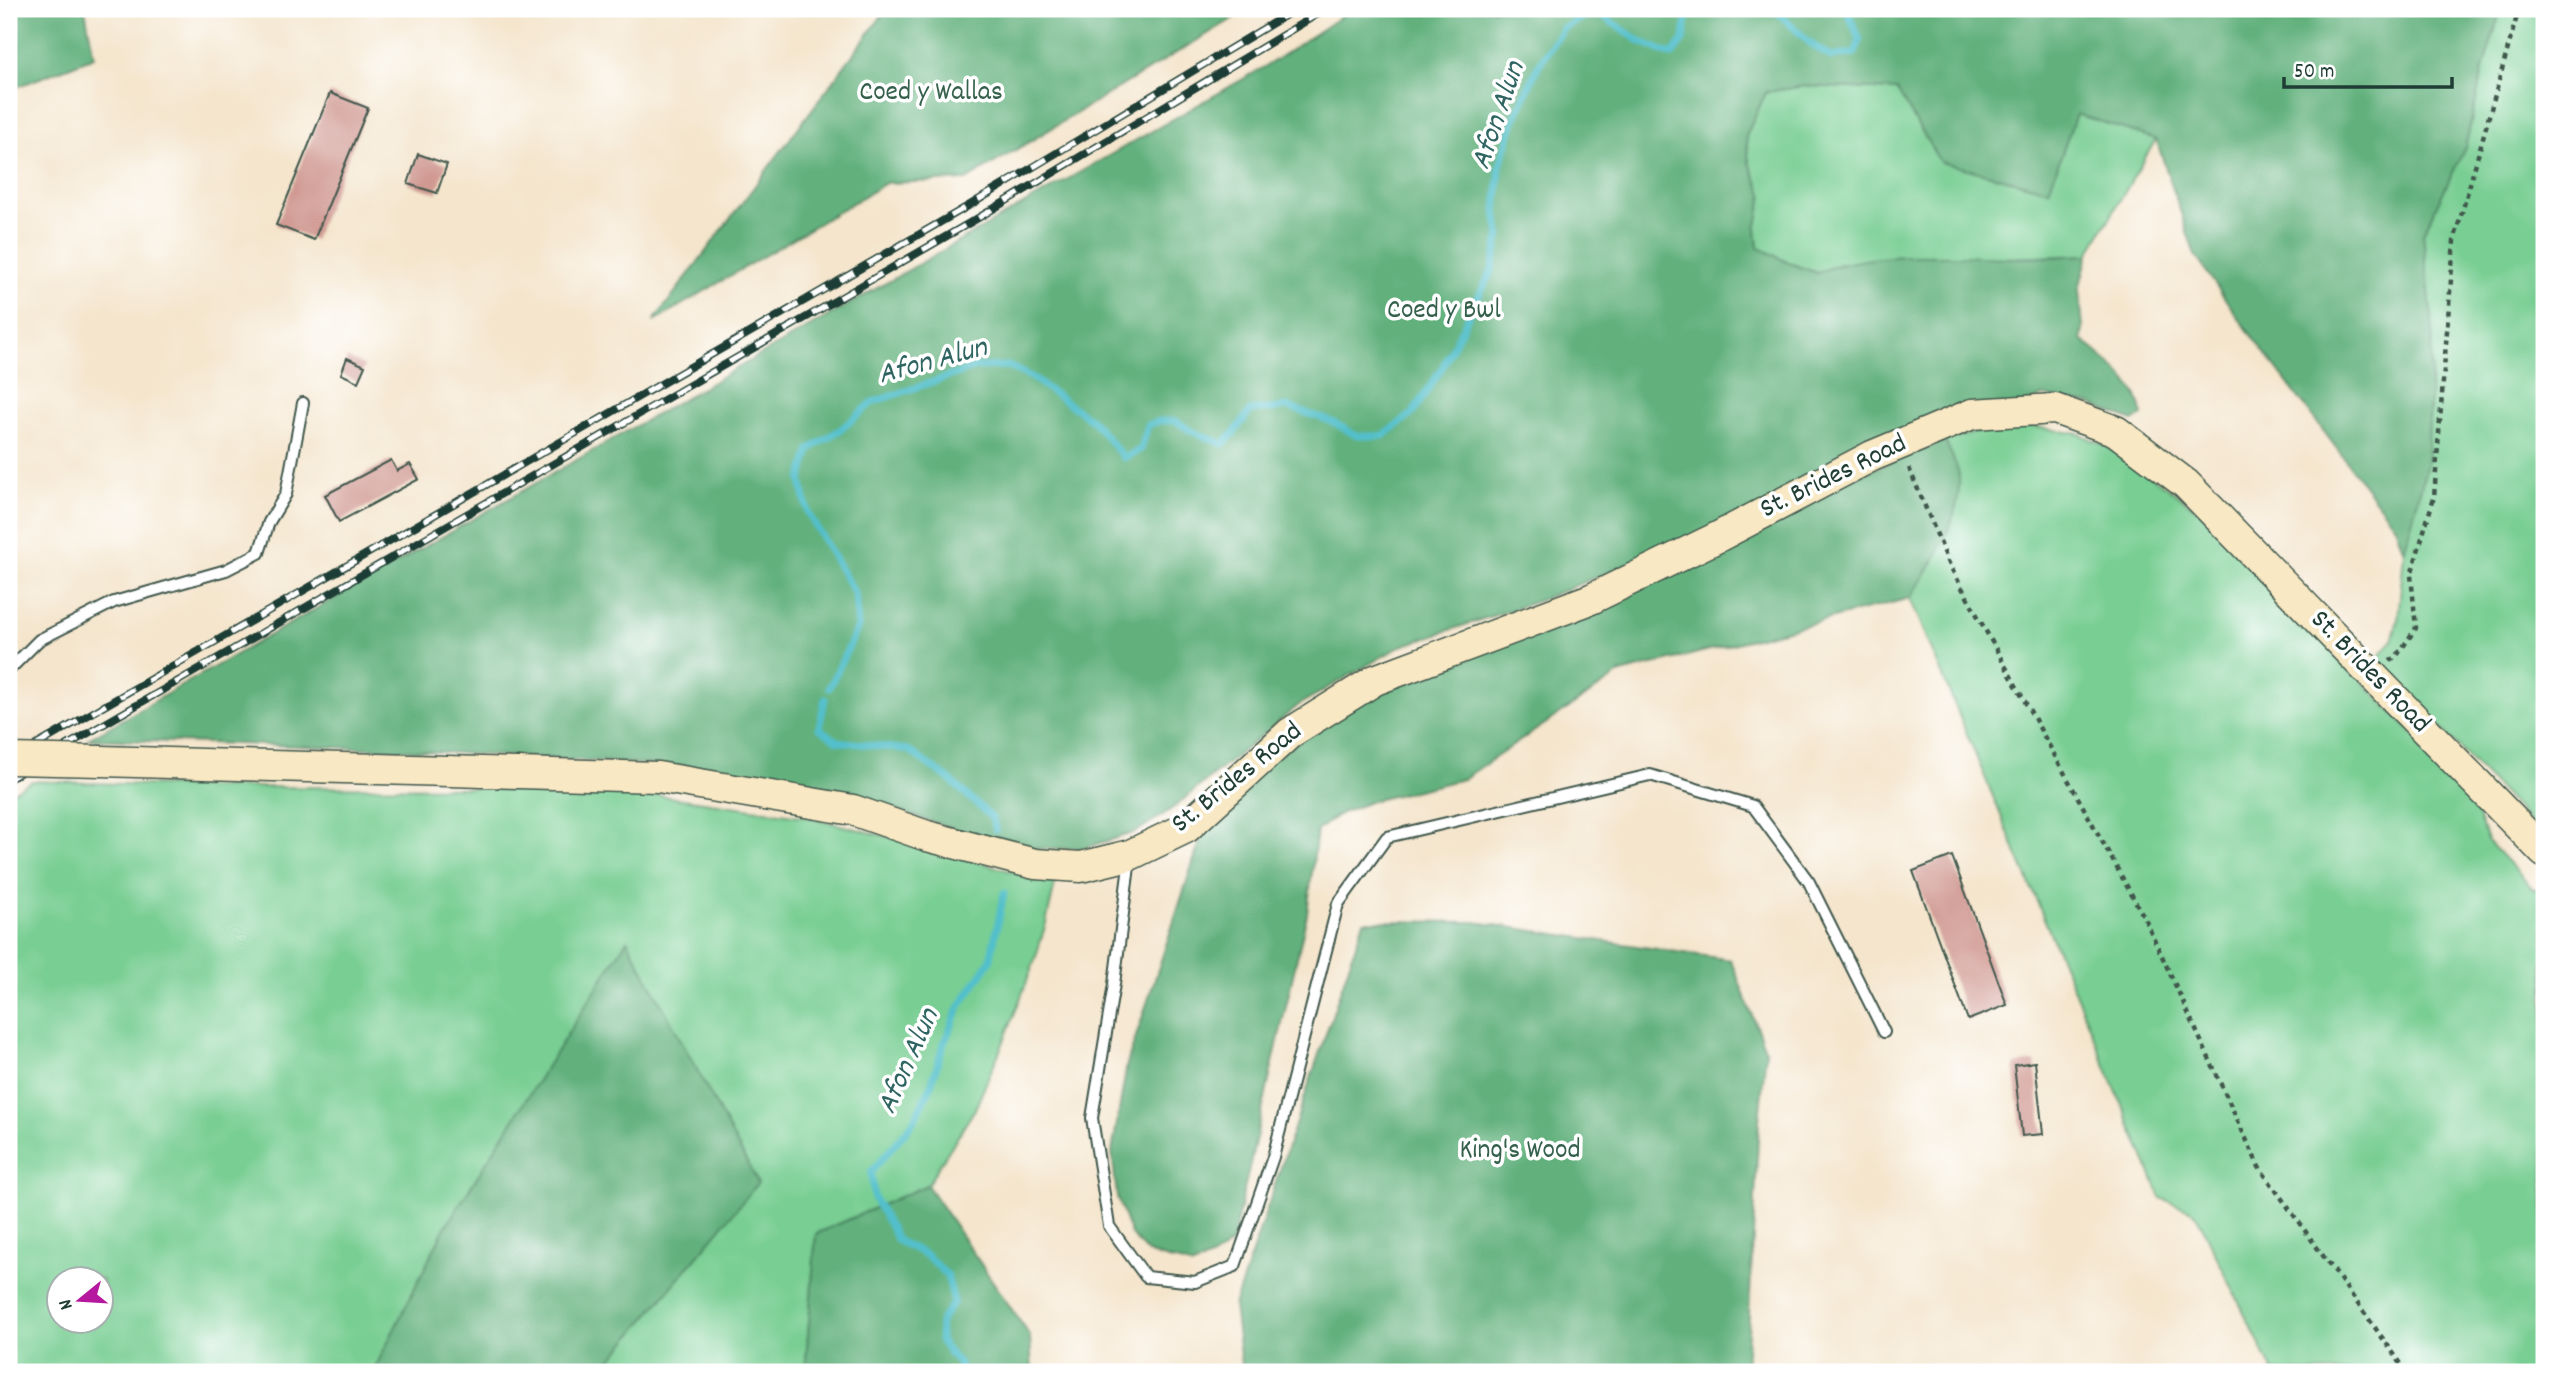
<svg xmlns="http://www.w3.org/2000/svg" width="2553" height="1381" font-family="Dekko,sans-serif">
<rect width="100%" height="100%" fill="#fff"/>
<filter id="ink" filterUnits="userSpaceOnUse"><feTurbulence type="fractalNoise" baseFrequency=".0143" numOctaves="2"/><feDisplacementMap in="SourceGraphic" scale="14" xChannelSelector="R" yChannelSelector="G"/><feConvolveMatrix kernelMatrix="1 2 1 2 8 2 1 2 1" color-interpolation-filters="sRGB"/></filter>
<filter id="wash" filterUnits="userSpaceOnUse"><feTurbulence type="fractalNoise" baseFrequency=".00686" numOctaves="4" result="noise"/><feDisplacementMap in="SourceGraphic" scale="28" xChannelSelector="R" yChannelSelector="G"/><feGaussianBlur stdDeviation="1.57" result="paint"/><feColorMatrix in="noise" values="0 0 0 0 0 0 0 0 0 0 0 0 0 0 0 0 0 1.4 0 .05"/><feComposite in="paint" operator="in"/></filter>
<g filter="url(#wash)">
<rect width="100%" height="100%" fill="#f4e5cc"/>
<g fill="#78ce93" stroke="#4c8664" stroke-width="2" fill-rule="evenodd">
<polygon points="2501,9 2544,9 2544,837 2376,660 2392,641 2398,619 2404,552 2427,464 2433,332 2423,233 2465,148 2483,69"/>
<polygon points="1804,86 1897,90 1940,162 2049,190 2076,114 2156,139 2088,255 1839,264 1817,273 1789,263 1758,247 1756,230 1763,195 1749,163 1746,136 1766,92"/>
<polygon points="2010,423 2080,434 2120,453 2202,513 2469,793 2487,840 2532,888 2544,892 2544,1372 2273,1372 2195,1212 2161,1198 1910,598 1952,521 1959,474 1945,441"/>
<path d="M32,781L207,787L510,788L634,792L808,817L909,842L1055,884L1046,923L1035,960L1004,1041L975,1109L927,1185L816,1234L805,1372H9V794ZM60,1280H102V1322H60Z"/>
</g>
<g fill="#62b17d" stroke="#407758" stroke-width="2">
<polygon points="9,9 85,9 94,57 9,90"/>
<polygon points="887,9 1249,9 966,180 886,183 653,322"/>
<path d="M1352,9H2501L2483,69L2465,148L2423,233L2433,332L2427,464L2404,552L2395,526L2240,320L2195,255L2156,139L2076,114L2049,190L1940,162L1897,90L1804,86L1766,92L1746,136L1749,163L1763,195L1756,230L1758,247L1789,263L1817,273C1879,248 1947,257 2013,258C2038,258 2063,256 2088,255L2079,289L2083,326L2082,340C2104,359 2141,385 2142,416L2133,421L2089,404L2044,396L1535,602L1401,646L1300,704L1173,808L1136,832L1084,848L1017,849L827,788L713,768L388,749L88,739L1271,63Z"/>
<path d="M1945,441C1950,452 1958,465 1959,477C1962,516 1932,567 1910,598L1621,673L1463,779L1375,800L1341,813L1317,830L1307,914L1232,1243L1213,1257L1193,1266L1148,1253L1131,1235L1117,1197L1112,1152L1127,1064L1206,823L1261,767L1364,697L1836,484Z"/>
<polygon points="1364,921 1475,922 1731,960 1766,1052 1759,1121 1746,1372 1242,1372 1234,1306"/>
<polygon points="627,940 758,1183 601,1372 373,1372 444,1229"/>
<polygon points="927,1185 1030,1336 1032,1372 805,1372 816,1234"/>
</g>
<g fill="none" stroke-linecap="round" stroke-linejoin="round">
<g stroke="#52bfcb" stroke-width="7">
<polyline points="1774,9 1811,44 1831,57 1855,53 1860,40 1846,9"/>
<polyline points="829,688 858,627 855,594 808,513 801,480 810,449 841,429 873,402 977,367 1008,366 1031,377 1093,421 1124,458 1141,449 1148,425 1160,421 1176,421 1191,431 1223,444 1234,433 1250,411 1288,407 1333,422 1357,436 1383,436 1413,413 1443,366 1492,270 1500,234 1496,212 1500,165 1515,118 1538,66 1563,28 1595,11 1641,42 1672,55 1684,39 1688,9"/>
<polyline points="825,699 819,728 837,741 908,750 949,779 992,818 996,830"/>
<polyline points="965,1372 940,1341 941,1320 954,1302 947,1275 926,1255 898,1241 874,1198 871,1172 912,1124 930,1088 944,1043 960,1006 990,961 1004,893"/>
</g>
</g>
<g id="blocks">
<g fill="#d09992">
<polygon points="330,93 368,108 314,240 276,225"/>
<polygon points="418,154 447,164 437,193 408,184"/>
<polygon points="347,358 365,366 358,382 341,374"/>
<polygon points="391,460 397,471 410,464 419,479 339,522 325,495"/>
<polygon points="1952,856 2007,1005 1968,1020 1913,871"/>
<polygon points="2035,1062 2043,1134 2022,1136 2014,1065"/>
</g>
</g>
</g>
<g filter="url(#ink)">
<use href="#blocks" fill-opacity="0" stroke="#3f564b" stroke-width="2"/>
<g fill="none" stroke-linecap="round" stroke-linejoin="round">
<g stroke="#3f564b" stroke-width="14">
<g id="service">
<polyline points="9,670 39,640 114,602 226,570 259,553 269,522 286,494 303,403"/>
<polyline points="1130,858 1114,984 1092,1118 1109,1226 1146,1277 1195,1282 1235,1266 1273,1157 1338,904 1387,837 1650,775 1753,806 1809,882 1884,1032"/>
</g>
</g>
<g stroke="#3f564b" stroke-width="33">
<polyline id="secondary" points="101,761 658,777 853,810 927,836 1035,864 1081,867 1130,855 1186,828 1290,733 1375,680 1591,599 1716,538 1872,456 1972,414 2055,409 2116,431 2186,484 2544,852"/>
</g>
<g stroke="#3f564b" stroke-width="4.5" stroke-dasharray="5 5" stroke-linecap="butt">
<polyline points="1909,468 1950,566 2144,917 2259,1167 2407,1372"/>
<polyline points="2390,661 2396,657 2416,628 2411,575 2434,497 2454,241 2519,9"/>
</g>
<use href="#service" stroke="#fff" stroke-width="10"/>
<use href="#secondary" stroke="#f8e8c3" stroke-width="30"/>
<g stroke="#1f3d34" stroke-width="8">
<g id="rail">
<polyline points="9,761 970,205 1296,9"/>
<polyline points="9,779 978,218 1326,9"/>
</g>
</g>
<use href="#rail" stroke="#fff" stroke-width="5" stroke-dasharray="16" stroke-linecap="butt"/>
<g stroke="#3f564b" stroke-width="33" stroke-linecap="butt">
<polyline id="secondary-bridge" points="9,759 101,761"/>
</g>
<use href="#secondary-bridge" stroke="#f8e8c3" stroke-width="30"/>
</g>
</g>
<g text-anchor="middle" dominant-baseline="central" stroke-width="7" stroke-linejoin="round" paint-order="stroke">
<g font-size="28" fill="#35614c" stroke="#fff">
<text x="931" y="94">Coed y Wallas</text>
<text x="1444" y="312">Coed y Bwl</text>
<text x="1520" y="1152">King's Wood</text>
</g>
<g font-size="28" fill="#1f3d34" stroke="#fff">
<text transform="translate(1834 478) rotate(-26)">St. Brides Road</text>
<text transform="translate(2369 673) rotate(46)">St. Brides Road</text>
<text transform="translate(1238 779) rotate(-39)">St. Brides Road</text>
</g>
<g font-size="30" font-style="italic" fill="#2e6461" stroke="#fff">
<text transform="translate(1500 116) rotate(-71)">Afon Alun</text>
<text transform="translate(933 363) rotate(-15)">Afon Alun</text>
<text transform="translate(910 1062) rotate(-66)">Afon Alun</text>
</g>
</g>
<rect width="2553" height="1381" fill="none" stroke="#fff" stroke-width="35"/>
<g transform="translate(80 1300) rotate(252)"><circle r="33" fill="#ffffff" stroke="#a5b1ae" stroke-width="2"/>
<path d="M0-5L12 26L0 18L-12 26Z" fill="#b5179e"/>
<text y="-10" font-size="19" font-weight="bold" text-anchor="middle" fill="#1f3d34">N</text>
</g>
<path d="M2284 77v10h168v-10" fill="none" stroke="#1f3d34" stroke-width="3.5"/>
<text x="2294" y="77" font-size="21" fill="#1f3d34" stroke="#ffffff" stroke-width="5" paint-order="stroke">50 m</text>
</svg>
